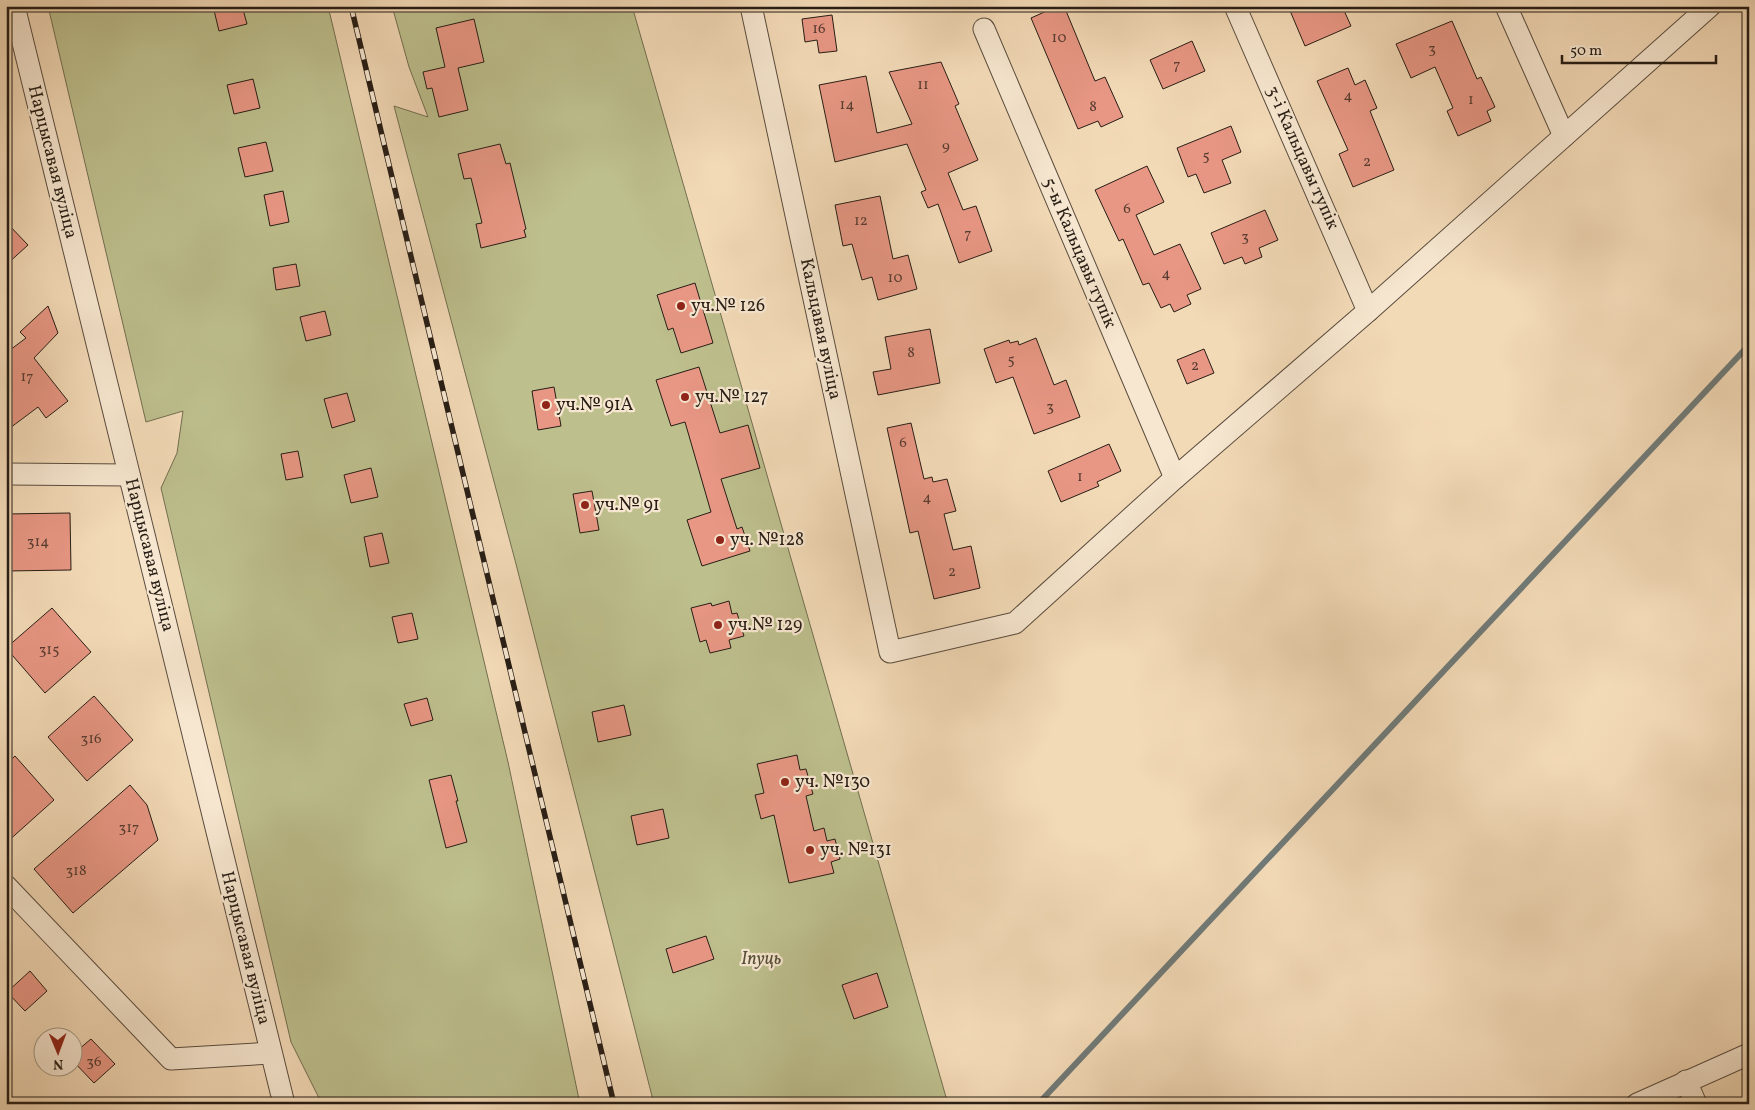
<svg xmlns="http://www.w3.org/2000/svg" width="1755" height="1110" font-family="Vollkorn,serif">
<rect width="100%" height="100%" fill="#f3dab7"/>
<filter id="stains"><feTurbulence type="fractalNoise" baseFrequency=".004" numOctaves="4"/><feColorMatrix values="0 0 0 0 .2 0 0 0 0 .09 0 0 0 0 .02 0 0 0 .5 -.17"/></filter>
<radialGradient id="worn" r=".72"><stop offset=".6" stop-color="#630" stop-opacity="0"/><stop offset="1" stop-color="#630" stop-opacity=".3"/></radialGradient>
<g fill="#bdbf8d" stroke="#726e51">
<polygon points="48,6 328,6 508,762 580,1104 322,1104 291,1042 161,488 177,453 183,411 146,422"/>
<polygon points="392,6 632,6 948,1104 654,1104 516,564 394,106 428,117 409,67"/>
</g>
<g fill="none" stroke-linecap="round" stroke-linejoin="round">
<polyline stroke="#707a78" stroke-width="6" points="1038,1104 1749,345"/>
</g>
<g fill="#e89784" stroke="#271d15">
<polygon points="213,6 242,6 247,24 219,31"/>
<polygon points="1058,6 1064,6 1095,81 1105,77 1123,117 1101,127 1098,121 1078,129 1031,18"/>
<polygon points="1288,6 1342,6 1351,26 1305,46"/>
<polygon points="832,15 837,51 819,53 817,40 805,42 802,19"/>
<polygon points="474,19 484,62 458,68 468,110 439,117 432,88 427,89 423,72 445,67 436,28"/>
<polygon points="1452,21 1477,79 1481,77 1495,107 1487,111 1491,121 1458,136 1447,111 1453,108 1435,67 1411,78 1396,44"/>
<polygon points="1192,41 1205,71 1163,89 1150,60"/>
<polygon points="941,62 959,104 955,106 978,160 948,173 963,210 976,206 992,251 959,263 938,204 928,208 921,192 926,190 907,144 835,162 819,85 866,76 877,133 912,124 889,72"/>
<polygon points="1348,68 1355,85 1365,80 1377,108 1370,111 1394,170 1353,187 1339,154 1348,150 1317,81"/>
<polygon points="253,79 260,108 234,114 227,85"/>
<polygon points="1231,126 1241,152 1222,160 1231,183 1204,193 1196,174 1188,177 1177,148"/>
<polygon points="266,142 273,171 245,177 238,148"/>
<polygon points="500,144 506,164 510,163 526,229 524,230 526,237 481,248 476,224 482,223 471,178 464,179 458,154"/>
<polygon points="1147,166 1164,202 1136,215 1154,255 1180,244 1201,289 1187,295 1191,304 1174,312 1170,304 1161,308 1149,283 1143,285 1123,239 1119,241 1095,190"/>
<polygon points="283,191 289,222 270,226 264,195"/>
<polygon points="880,196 893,259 908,255 917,289 878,300 872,277 862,280 852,244 843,246 835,205"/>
<polygon points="1265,210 1278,240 1259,248 1262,257 1245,264 1242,257 1224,264 1211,233"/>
<polygon points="6,222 28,245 6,265"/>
<polygon points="296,264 300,286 276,290 273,268"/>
<polygon points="695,283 713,343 681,353 673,328 668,330 657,295"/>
<polygon points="48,306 58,333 34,358 68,401 46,418 38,407 6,431 6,353 26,338 20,332"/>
<polygon points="325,311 331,335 306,341 300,317"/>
<polygon points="930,329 940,383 878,395 873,372 891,369 885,337"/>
<polygon points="1036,338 1054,385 1066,380 1080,417 1034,434 1013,377 996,383 984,349 1009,340 1010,343 1018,341 1019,345"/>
<polygon points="1204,349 1214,373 1187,384 1177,360"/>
<polygon points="699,367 720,433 748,425 760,468 721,479 737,529 742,527 750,551 702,566 687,520 711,512 685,422 671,426 656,380"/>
<polygon points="554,387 561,426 538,430 532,391"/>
<polygon points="347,393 355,421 332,428 324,399"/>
<polygon points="911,423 924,479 932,477 933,482 947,479 956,511 944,514 953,550 971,546 980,588 934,599 918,531 910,533 887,428"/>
<polygon points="1109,444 1121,471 1097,482 1099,486 1061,502 1048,471"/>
<polygon points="298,451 303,477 286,480 281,454"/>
<polygon points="371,468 378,497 351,503 344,475"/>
<polygon points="592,491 599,530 580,533 573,494"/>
<polygon points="70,513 71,570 6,571 6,514"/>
<polygon points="382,533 389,563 370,567 364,537"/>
<polygon points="729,601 732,614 737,613 744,636 729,640 731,648 710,653 706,640 700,642 691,608 711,603 712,606"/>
<polygon points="52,608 91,652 45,693 6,648"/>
<polygon points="412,613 418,639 398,643 392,617"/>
<polygon points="94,696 133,740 87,781 48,737"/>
<polygon points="427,698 433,720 411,726 404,704"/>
<polygon points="624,705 631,735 598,742 592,712"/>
<polygon points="797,755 800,770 806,769 813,794 806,796 814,831 824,828 827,841 835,839 840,859 831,862 834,873 789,883 774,815 761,819 755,795 764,793 757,764"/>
<polygon points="15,756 54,800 6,843 6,764"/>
<polygon points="451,775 458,801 456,801 467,842 446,848 429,780"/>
<polygon points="130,785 147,805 158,840 73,913 34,869"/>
<polygon points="663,809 669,838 637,845 631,816"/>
<polygon points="706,936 714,959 673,973 666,949"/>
<polygon points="30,971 47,991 25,1011 7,992"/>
<polygon points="877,973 888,1007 854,1019 842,985"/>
<polygon points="91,1039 115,1064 94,1083 72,1060 72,1055"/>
</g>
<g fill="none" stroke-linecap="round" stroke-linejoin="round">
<g stroke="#5a4c3e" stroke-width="23">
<g id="minor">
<polyline points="14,6 284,1104"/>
<polyline points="751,6 890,652 1015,623 1175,478 1368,311 1710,6"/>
<polyline points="1235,6 1368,311"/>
<polyline points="1506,6 1564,136"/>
<polyline points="984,29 1175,478"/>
<polyline points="6,474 129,475"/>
<polyline points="6,886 171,1059 271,1053"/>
<polyline points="1686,1081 1696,1104"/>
<polyline points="1637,1104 1749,1054"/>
</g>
</g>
<use href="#minor" stroke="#f7e7d0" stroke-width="21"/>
<g stroke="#271d15" stroke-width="5.5">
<polyline id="rail" points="351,6 614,1104"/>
</g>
<use href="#rail" stroke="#f7e7d0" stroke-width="4" stroke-dasharray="11" stroke-linecap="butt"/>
</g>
<g fill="#8f2418" stroke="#f7e7d0" stroke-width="2">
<circle cx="681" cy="306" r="5"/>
<circle cx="685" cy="397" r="5"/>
<circle cx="546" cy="405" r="5"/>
<circle cx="585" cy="505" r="5"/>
<circle cx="720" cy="540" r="5"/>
<circle cx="718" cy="625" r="5"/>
<circle cx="785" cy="782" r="5"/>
<circle cx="810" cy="850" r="5"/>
</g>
<g text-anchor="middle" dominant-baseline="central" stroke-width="4.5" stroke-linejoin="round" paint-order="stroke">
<g font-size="15" fill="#573c31">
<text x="819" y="29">16</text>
<text x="1059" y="38">10</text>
<text x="1432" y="49">3</text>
<text x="1177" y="65">7</text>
<text x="923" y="85">11</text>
<text x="1348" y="96">4</text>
<text x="1471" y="100">1</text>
<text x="847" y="105">14</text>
<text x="1093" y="107">8</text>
<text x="946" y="146">9</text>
<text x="1206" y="156">5</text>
<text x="1367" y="162">2</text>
<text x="1127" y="209">6</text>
<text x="861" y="221">12</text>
<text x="968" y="234">7</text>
<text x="1245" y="237">3</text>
<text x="1166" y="274">4</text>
<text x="895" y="278">10</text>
<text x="911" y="353">8</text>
<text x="1011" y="360">5</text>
<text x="1195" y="366">2</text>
<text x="27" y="377">17</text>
<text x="1050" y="407">3</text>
<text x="903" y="443">6</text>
<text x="1080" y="477">1</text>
<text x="927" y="498">4</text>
<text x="38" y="542">314</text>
<text x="952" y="572">2</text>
<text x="49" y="650">315</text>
<text x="91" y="739">316</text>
<text x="129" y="828">317</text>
<text x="76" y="871">318</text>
<text x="94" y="1062">36</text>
</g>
<g font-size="18" fill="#271d15" stroke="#f7e7d0">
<text transform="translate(1302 158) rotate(66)">3-і Кальцавы тупік</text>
<text transform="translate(52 162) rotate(76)">Нарцысавая вуліца</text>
<text transform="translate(1079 253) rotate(67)">5-ы Кальцавы тупік</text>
<text transform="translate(820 329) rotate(78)">Кальцавая вуліца</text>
<text transform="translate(149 555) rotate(76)">Нарцысавая вуліца</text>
<text transform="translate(245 948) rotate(76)">Нарцысавая вуліца</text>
</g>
<g font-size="18" fill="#271d15" stroke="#f7e7d0" text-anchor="start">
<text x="691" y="306">уч.№ 126</text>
<text x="695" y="397">уч.№ 127</text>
<text x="556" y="405">уч.№ 91А</text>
<text x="595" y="505">уч.№ 91</text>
<text x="730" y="540">уч. №128</text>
<text x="728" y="625">уч.№ 129</text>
<text x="795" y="782">уч. №130</text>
<text x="820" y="850">уч. №131</text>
</g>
<g font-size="18" font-style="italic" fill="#544e39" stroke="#f7e7d0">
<text x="761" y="959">Іпуць</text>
</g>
</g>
<rect width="1755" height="1110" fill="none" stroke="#f3dab7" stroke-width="25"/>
<rect x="8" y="8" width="1740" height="1095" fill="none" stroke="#271d15" stroke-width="2.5"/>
<rect x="12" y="12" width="1730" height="1085" fill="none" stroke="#271d15"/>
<g transform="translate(58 1052) rotate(179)"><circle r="24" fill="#f7e7d0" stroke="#a49685"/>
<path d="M0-4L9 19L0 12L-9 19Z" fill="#8f2418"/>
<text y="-8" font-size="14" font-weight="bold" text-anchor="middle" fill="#271d15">N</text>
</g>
<path d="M1562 55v8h154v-8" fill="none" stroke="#271d15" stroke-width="2.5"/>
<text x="1570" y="55" font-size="15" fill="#271d15" stroke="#f7e7d0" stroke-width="4" paint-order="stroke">50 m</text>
<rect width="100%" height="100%" filter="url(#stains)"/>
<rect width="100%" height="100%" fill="url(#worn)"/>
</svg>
